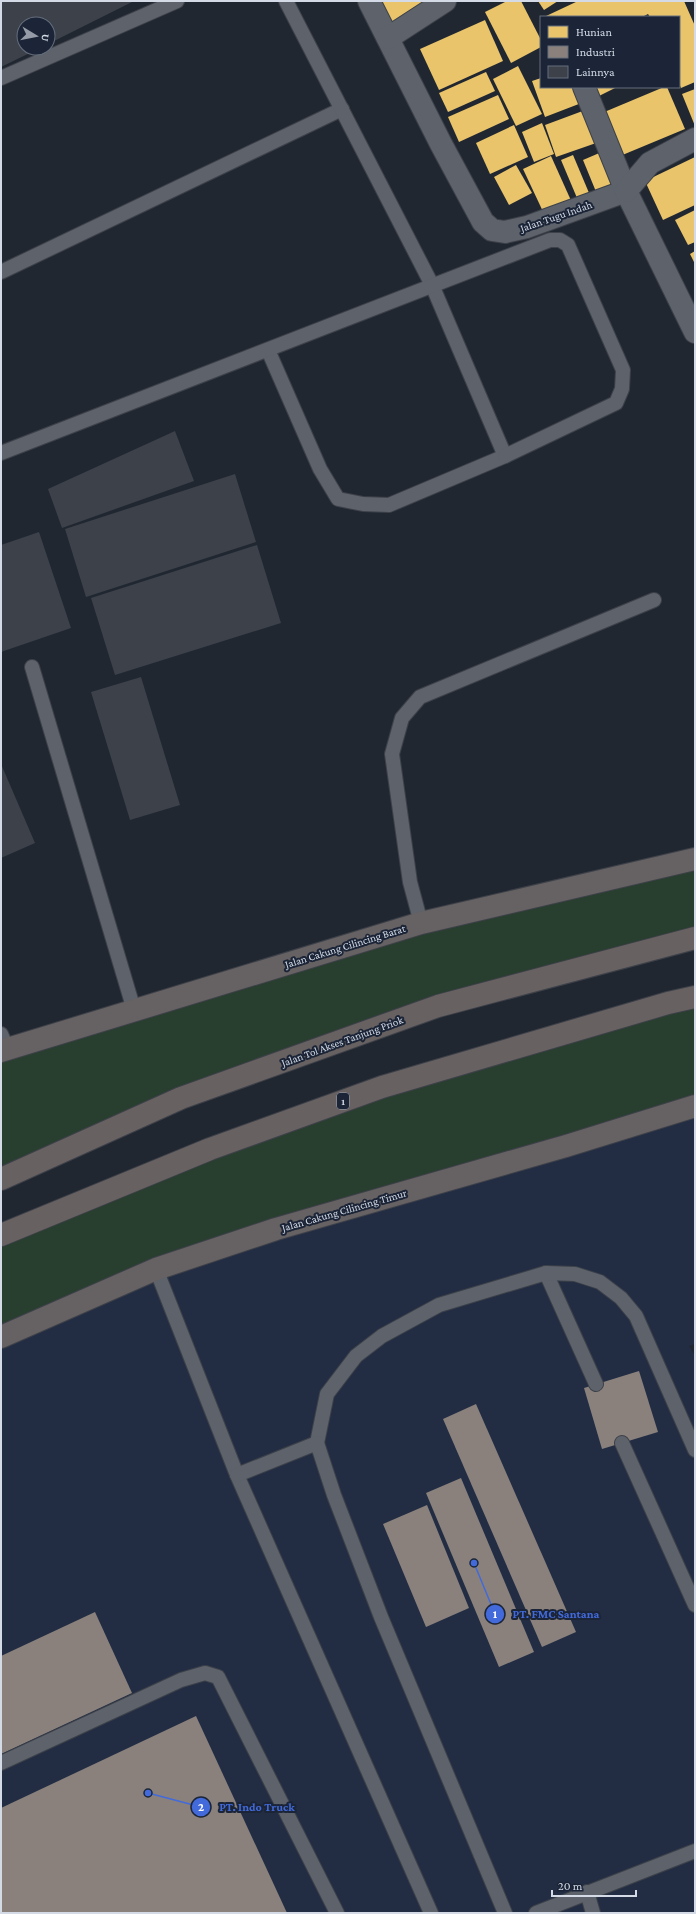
<svg xmlns="http://www.w3.org/2000/svg" width="696" height="1914" font-family="'Crimson Pro',serif">
<rect width="100%" height="100%" fill="#212731"/>
<polygon fill="#222d44" points="695,1105 695,1344 689,1346 695,1356 695,1913 1,1913 1,1337 156,1269"/>
<g fill="#283e2e">
<polygon points="695,859 695,940 438,1006 1,1179 1,1051"/>
<polygon points="695,997 695,1106 223,1247 1,1337 1,1236 271,1127"/>
</g>
<g fill="#e9c46a">
<polygon points="384,1 426,1 396,29 381,3"/>
<polygon points="507,1 521,1 541,40 541,47 511,63 485,12"/>
<polygon points="538,1 558,1 544,10"/>
<polygon points="578,1 684,1 695,26 695,82 681,88 679,83 679,17 650,17 648,14 642,17 544,17"/>
<polygon points="485,20 503,61 439,90 420,49"/>
<polygon points="518,66 542,114 516,126 493,79"/>
<polygon points="486,72 495,91 448,112 439,93"/>
<polygon points="541,78 541,87 578,87 584,102 545,117 532,81"/>
<polygon points="592,87 617,87 597,97"/>
<polygon points="664,87 667,87 685,129 620,156 602,113"/>
<polygon points="695,89 695,126 682,94"/>
<polygon points="498,95 509,119 459,142 448,117"/>
<polygon points="588,109 599,142 556,157 545,125"/>
<polygon points="542,123 554,154 534,162 522,132"/>
<polygon points="514,125 528,157 490,174 476,143"/>
<polygon points="604,151 620,191 599,199 583,160"/>
<polygon points="573,155 592,200 580,205 561,160"/>
<polygon points="551,156 573,205 546,218 523,169"/>
<polygon points="695,157 695,205 663,220 645,181"/>
<polygon points="516,165 532,193 509,205 494,177"/>
<polygon points="695,210 695,242 688,245 675,220"/>
<polygon points="695,251 695,264 690,254"/>
</g>
<g fill="#8a817c">
<polygon points="639,1371 658,1432 602,1449 584,1388"/>
<polygon points="476,1404 576,1632 542,1647 443,1419"/>
<polygon points="461,1478 534,1652 499,1667 426,1493"/>
<polygon points="427,1505 469,1608 426,1627 383,1524"/>
<polygon points="95,1612 132,1693 1,1754 1,1656"/>
<polygon points="196,1716 287,1913 1,1913 1,1808"/>
</g>
<g fill="#3c414a">
<polygon points="1,1 134,1 48,44 48,24 24,24 24,48 40,48 1,67"/>
<polygon points="175,431 194,481 62,528 48,489"/>
<polygon points="235,474 256,542 86,597 65,529"/>
<polygon points="39,532 71,628 1,652 1,545"/>
<polygon points="257,545 281,623 115,675 91,598"/>
<polygon points="141,677 180,805 130,820 91,692"/>
<polygon points="1,764 35,843 1,858"/>
</g>
<g fill="none" stroke-linecap="round" stroke-linejoin="round">
<g stroke="#3d4149" stroke-width="16">
<g id="service">
<polyline points="1,78 177,1"/>
<polyline points="1,272 342,109"/>
<polyline points="268,350 320,469 338,499 363,504 389,505 505,456 432,285 286,1"/>
<polyline points="1,453 550,240 560,240 568,245 623,370 622,389 616,403 505,456"/>
<polyline points="32,667 134,1010"/>
<polyline points="421,923 410,882 392,754 402,718 420,697 654,600"/>
<polyline points="1,1034 7,1048"/>
<polyline points="156,1269 237,1475 431,1913"/>
<polyline points="546,1273 596,1384"/>
<polyline points="317,1443 327,1394 356,1356 382,1336 439,1305 546,1273 575,1274 600,1282 621,1298 636,1316 695,1450"/>
<polyline points="622,1443 695,1605"/>
<polyline points="237,1475 317,1443 334,1495 381,1617 505,1913"/>
<polyline points="1,1763 181,1680 205,1673 218,1677 337,1913"/>
<polyline points="587,1892 593,1913"/>
<polyline points="536,1913 695,1851"/>
</g>
</g>
<g stroke="#3d4149" stroke-width="24">
<g id="minor">
<polyline points="369,1 441,144 483,222 492,230 505,232 527,227 626,191"/>
<polyline points="388,38 445,1"/>
<polyline points="584,87 626,191 695,332"/>
<polyline points="626,191 650,163 695,139"/>
</g>
</g>
<g stroke="#3d4149" stroke-width="24">
<g id="trunk">
<polyline points="1,1051 421,923 695,859"/>
<polyline points="1,1337 156,1269 276,1229 566,1146 695,1106"/>
</g>
</g>
<g stroke="#3d4149" stroke-width="24">
<g id="motorway">
<polyline points="1,1179 181,1098 438,1006 695,938"/>
<polyline points="1,1235 210,1149 382,1087 668,1003 695,997"/>
</g>
</g>
<use href="#service" stroke="#5d626b" stroke-width="14"/>
<use href="#minor" stroke="#5d626b" stroke-width="22"/>
<use href="#trunk" stroke="#666162" stroke-width="22"/>
<use href="#motorway" stroke="#686161" stroke-width="22"/>
</g>
<g text-anchor="middle" dominant-baseline="central" stroke-width="4" stroke-linejoin="round" paint-order="stroke">
<rect fill="#1b2537" stroke="#9ca4b2" stroke-width="1" x="337" y="1093" width="12" height="16" rx="3"/>
<g font-size="10" font-weight="bold" fill="#d4dbe7">
<text x="343" y="1101">1</text>
</g>
<g font-size="11" fill="#d4dbe7" stroke="#1b2537">
<text transform="translate(556 216) rotate(-19)">Jalan Tugu Indah</text>
<text transform="translate(345 946) rotate(-17)">Jalan Cakung Cilincing Barat</text>
<text transform="translate(342 1041) rotate(-20)">Jalan Tol Akses Tanjung Priok</text>
<text transform="translate(344 1210) rotate(-16)">Jalan Cakung Cilincing Timur</text>
</g>
</g>
<path fill="none" stroke="#426adb" stroke-width="1.5" d="M474 1563L495 1614M148 1793L201 1807"/>
<g fill="#426adb" stroke="#1b2537" stroke-width="1.5">
<circle cx="474" cy="1563" r="4"/>
<circle cx="148" cy="1793" r="4"/>
<circle cx="495" cy="1614" r="10"/>
<circle cx="201" cy="1807" r="10"/>
</g>
<g font-size="12" text-anchor="middle" font-weight="bold" fill="#fff">
<text x="495" y="1618">1</text>
<text x="201" y="1811">2</text>
</g>
<g font-size="12" text-anchor="middle" font-weight="bold" fill="#426adb" stroke="#1b2537" stroke-width="4" stroke-linejoin="round" paint-order="stroke">
<text x="556" y="1618">PT. FMC Santana</text>
<text x="257" y="1811">PT. Indo Truck</text>
</g>
<rect width="696" height="1914" fill="none" stroke="#d4dbe7" stroke-width="4"/>
<rect x="540" y="16" width="140" height="72" fill="#1b2537" stroke="#656e7d"/>
<rect x="548" y="26" width="20" height="12" fill="#e9c46a" stroke="#656e7d"/>
<text x="576" y="36" font-size="12" fill="#d4dbe7">Hunian</text>
<rect x="548" y="46" width="20" height="12" fill="#8a817c" stroke="#656e7d"/>
<text x="576" y="56" font-size="12" fill="#d4dbe7">Industri</text>
<rect x="548" y="66" width="20" height="12" fill="#3c414a" stroke="#656e7d"/>
<text x="576" y="76" font-size="12" fill="#d4dbe7">Lainnya</text>
<g transform="translate(36 36) rotate(100)"><circle r="19" fill="#1b2537" stroke="#656e7d"/>
<path d="M0-3L7 15L0 10L-7 15Z" fill="#959ca7"/>
<text y="-6" font-size="11" font-weight="bold" text-anchor="middle" fill="#d4dbe7">U</text>
</g>
<path d="M552 1890v6h84v-6" fill="none" stroke="#d4dbe7" stroke-width="2"/>
<text x="558" y="1890" font-size="12" fill="#d4dbe7" stroke="#1b2537" stroke-width="3" paint-order="stroke">20 m</text>
</svg>
